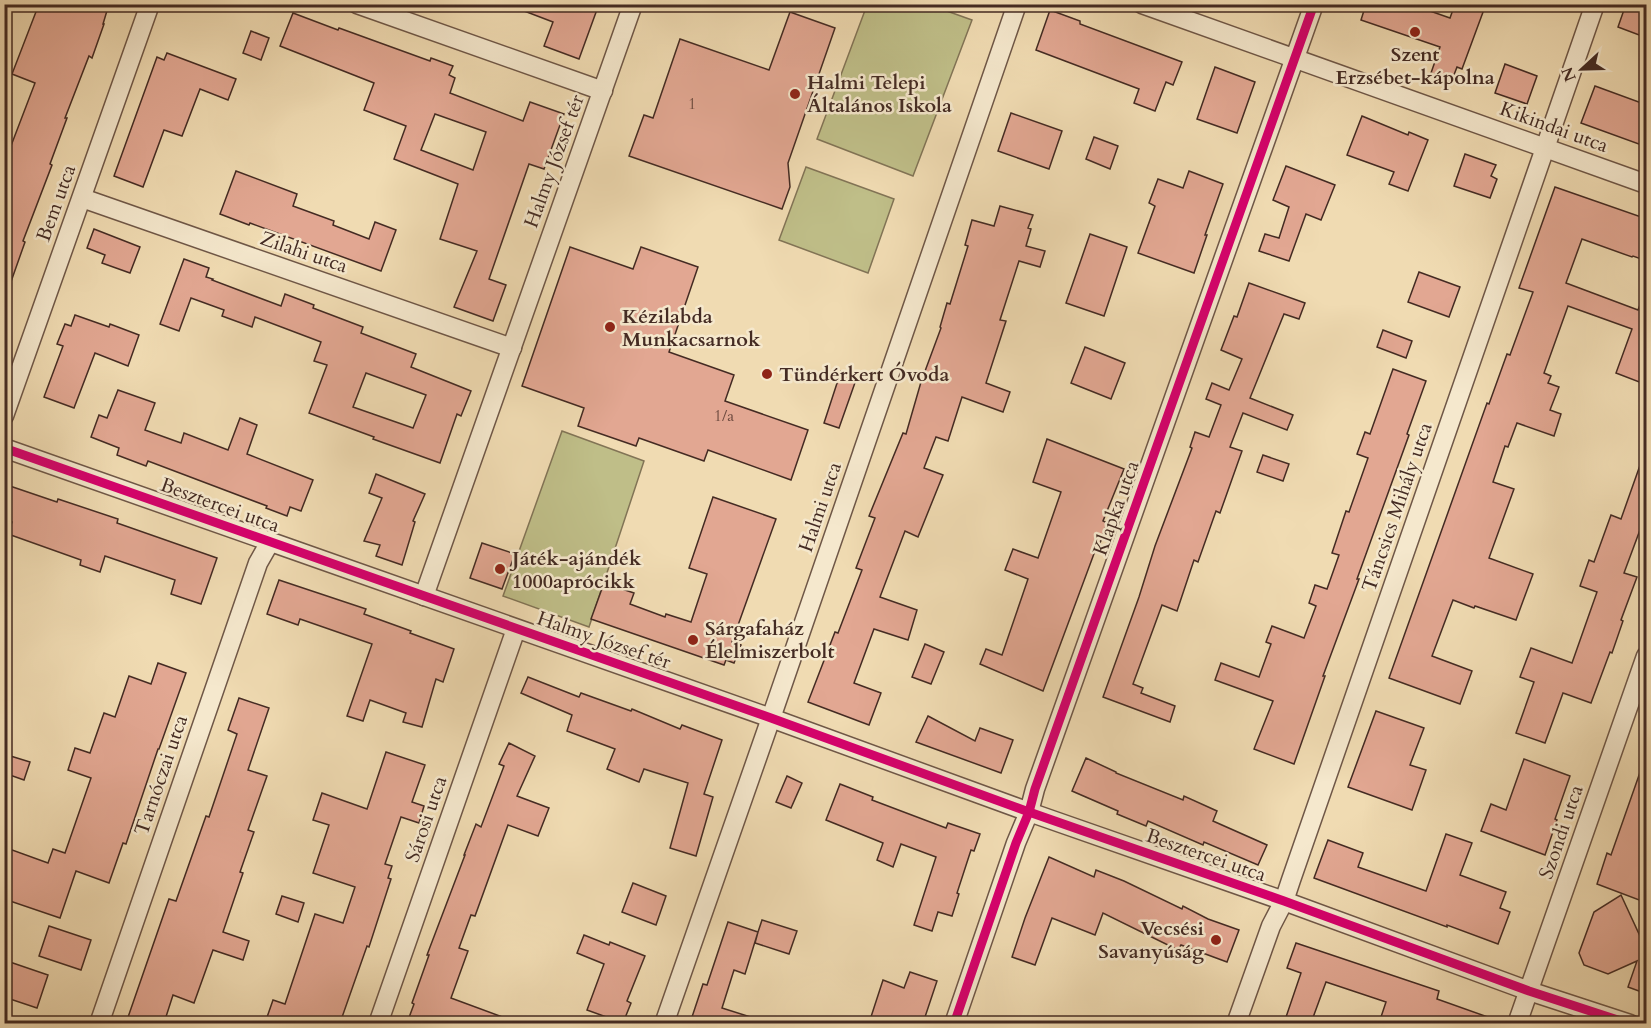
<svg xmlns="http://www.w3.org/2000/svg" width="1651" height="1028" font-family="Cardo,serif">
<rect width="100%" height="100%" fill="#f0dbb2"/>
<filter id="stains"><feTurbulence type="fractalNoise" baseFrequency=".00333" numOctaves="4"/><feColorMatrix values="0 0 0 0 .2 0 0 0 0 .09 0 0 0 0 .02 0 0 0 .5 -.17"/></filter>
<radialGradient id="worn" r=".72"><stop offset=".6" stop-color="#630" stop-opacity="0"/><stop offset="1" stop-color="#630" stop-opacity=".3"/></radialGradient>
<g fill="#bfbe88" stroke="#827456" stroke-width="1.5">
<polygon points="867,5 930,5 972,20 913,176 817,139"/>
<polygon points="806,167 894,199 868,273 779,240"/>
<polygon points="562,431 644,461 589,627 503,596"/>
</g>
<g fill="#e2a792" stroke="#442b23" stroke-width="1.5" fill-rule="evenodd">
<polygon points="39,4 109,4 103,24 104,24 92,58 89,56 65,118 67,118 50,164 52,165 23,241 25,242 7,293 4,292 4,149 9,151 35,83 12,74"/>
<polygon points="511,4 599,4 579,59 544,46 553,22 511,6"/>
<polygon points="1366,4 1410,4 1450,18 1455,4 1486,4 1462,69 1457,67 1452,80 1431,73 1440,47 1361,20"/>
<polygon points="1626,4 1647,4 1647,38 1618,27"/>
<polygon points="1050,10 1080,21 1080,24 1182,62 1173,85 1166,82 1155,111 1134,103 1139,89 1036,50"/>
<polygon points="790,12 835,28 788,163 790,187 782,209 629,156 644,115 653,118 680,39 769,70"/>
<path d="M293,13L338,30L339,28L430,61L431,58L453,66L449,75L455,78L450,93L523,121L530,102L564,114L544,169L529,164L489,279L506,285L493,321L454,307L477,251L440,239L458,184L394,159L406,126L364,110L374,83L280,46ZM435,114L486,132L473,170L421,150Z"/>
<polygon points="251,31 269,38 261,60 243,53"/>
<polygon points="167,53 236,79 228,100 200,89 182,136 164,130 143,187 114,176 157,57 164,60"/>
<polygon points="1505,64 1537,76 1527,104 1495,93"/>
<polygon points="1215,67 1255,82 1237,133 1197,119"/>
<polygon points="1595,86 1647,105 1647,147 1581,123"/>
<polygon points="1011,113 1062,131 1049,169 998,151"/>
<polygon points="1362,116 1408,135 1409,132 1428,140 1408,191 1389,184 1394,172 1347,155"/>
<polygon points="1094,137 1118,146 1110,169 1086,159"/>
<polygon points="1465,154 1496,165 1491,176 1497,179 1490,198 1454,186"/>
<polygon points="1286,166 1335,185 1321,220 1306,214 1289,261 1259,251 1265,234 1279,238 1289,207 1273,200"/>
<polygon points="236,171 297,194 293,206 334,221 333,225 369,239 375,222 396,230 381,271 250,223 249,225 220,214"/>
<polygon points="1189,171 1223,184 1205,235 1207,235 1194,273 1138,253 1155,206 1149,203 1158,179 1183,188"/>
<polygon points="1555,187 1647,219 1647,261 1633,256 1632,257 1582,239 1566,283 1638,310 1644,294 1647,295 1647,385 1616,373 1632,329 1568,306 1544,373 1551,376 1548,383 1559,387 1550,410 1561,414 1554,436 1517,423 1508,447 1505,446 1493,482 1514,489 1489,558 1533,574 1516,620 1475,606 1474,608 1453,600 1432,656 1472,671 1460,704 1389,678 1487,403 1489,404 1507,354 1510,355 1533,292 1519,288"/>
<polygon points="1000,206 1033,215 1028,228 1031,229 1026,246 1045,251 1040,267 1019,261 1000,320 1006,321 986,383 1010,392 1003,412 962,397 948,441 936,437 924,468 943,475 918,537 905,531 880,597 917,610 908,640 874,629 854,683 881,693 869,725 808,702 835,632 838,633 862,570 856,568 875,518 869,516 903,433 906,434 921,382 941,328 940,327 947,303 950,304 968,246 965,245 972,220 994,226"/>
<polygon points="94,229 140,247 130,273 102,263 105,255 87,248"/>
<polygon points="1090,234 1127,247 1104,316 1066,303"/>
<polygon points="570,247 633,269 641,247 698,267 669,352 734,375 725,401 808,430 791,480 708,450 704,461 639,438 636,446 578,426 584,408 522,386"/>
<path d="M184,259L209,268L206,277L213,279L212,280L281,306L285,294L314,305L313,308L363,327L361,333L416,354L411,367L471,391L461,416L457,414L440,463L373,439L374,437L309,413L327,365L314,361L321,342L255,317L252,327L222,316L224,310L191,298L179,331L160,324ZM366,373L426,395L413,428L353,407Z"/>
<polygon points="1419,272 1460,287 1449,317 1408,302"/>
<polygon points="1249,283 1305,303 1299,319 1284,314 1250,398 1293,415 1287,430 1243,413 1230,447 1242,451 1220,513 1216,511 1198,562 1194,560 1177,611 1162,605 1133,684 1143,688 1141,693 1175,706 1170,722 1103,697 1139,597 1155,546 1192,448 1190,447 1195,432 1209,437 1221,405 1206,399 1212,383 1229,390 1242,359 1221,350 1234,316 1237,317"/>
<polygon points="75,315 109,327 110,324 139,335 128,366 95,353 74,408 44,397 63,346 57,344 65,324 71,326"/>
<polygon points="1383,330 1412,341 1406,358 1377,347"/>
<polygon points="1085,347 1125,363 1111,399 1071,383"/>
<polygon points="1393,369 1426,381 1407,434 1409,435 1357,579 1359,579 1323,676 1325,676 1294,764 1254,749 1273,701 1215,680 1221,663 1259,677 1271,644 1266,642 1272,626 1304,638 1316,606 1309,603 1315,585 1327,589 1339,555 1332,553 1346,511 1349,512 1368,458 1357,454 1365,432 1370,434"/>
<polygon points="841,371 857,377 839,428 824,423"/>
<polygon points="118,390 155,403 145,430 181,443 184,433 228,450 240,418 257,425 247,454 313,480 301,511 290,507 287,516 266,508 267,506 148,461 146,466 117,455 119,448 91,437 99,415 107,418"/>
<polygon points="1047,439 1124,469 1103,521 1107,523 1097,552 1095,551 1043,691 980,664 986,649 1002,655 1028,579 1005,570 1013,549 1038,558 1061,492 1033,482"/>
<polygon points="1644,454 1647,454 1647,511 1624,573 1637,577 1621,620 1623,621 1612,653 1610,652 1591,703 1563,693 1545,743 1516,733 1534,682 1520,677 1531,648 1572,663 1597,592 1580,586 1589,560 1594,562 1611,515 1621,519"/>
<polygon points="1263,455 1289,464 1283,481 1257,472"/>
<polygon points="376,474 425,494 413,521 415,522 402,565 376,556 380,545 364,541 382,498 369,493"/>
<polygon points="4,484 57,502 58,499 118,519 117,523 217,558 201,604 171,594 175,580 105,556 100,572 80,565 81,560 8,534 12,522 4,520"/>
<polygon points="713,497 776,519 732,642 741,645 734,663 726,660 724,665 591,619 604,583 634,593 630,604 665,617 666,614 691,622 707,574 689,568"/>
<polygon points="482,543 515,554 502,589 470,578"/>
<polygon points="279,580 366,609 364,614 411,631 410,633 454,649 443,682 436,679 422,727 403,722 406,713 370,700 363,721 347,716 372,644 300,619 298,625 267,614"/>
<polygon points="925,644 944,652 931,684 912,677"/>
<polygon points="158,663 186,673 159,749 158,749 126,844 123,843 109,883 76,871 60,918 4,899 4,847 48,863 53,849 65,853 91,778 68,770 75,748 90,753 104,713 115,717 129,676 151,684"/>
<polygon points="528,677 579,697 581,693 631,711 632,709 680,729 682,725 722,740 704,794 713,797 696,856 670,848 688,783 644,769 639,782 607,769 615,749 567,731 572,715 521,693"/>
<polygon points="239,698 269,708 248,770 267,776 248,830 254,832 240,872 243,873 223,932 249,941 243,960 213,950 194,1003 173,995 164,1023 126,1023 169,899 176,901 206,816 209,817 237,734 228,730"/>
<polygon points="1376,711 1424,728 1410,765 1426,770 1412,810 1348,787"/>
<polygon points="928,716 975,741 980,728 1013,740 1001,773 916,742"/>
<polygon points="509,743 535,756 517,796 549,808 538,836 508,825 475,916 471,915 459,948 468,951 451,998 516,1022 515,1023 407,1023 414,1004 412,1003 429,955 427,955 465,855 464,855 476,824 481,827 504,766 499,764"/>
<polygon points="386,752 425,765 412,802 424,806 419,823 401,817 385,864 392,866 388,878 391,879 369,947 367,946 340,1023 265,1023 273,1000 285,1004 315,914 343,923 355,887 313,873 329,825 313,820 322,793 367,809"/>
<polygon points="4,754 30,762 24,780 4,773"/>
<polygon points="1086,758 1116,772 1116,773 1183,800 1184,796 1217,811 1213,821 1267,845 1258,865 1204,842 1203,845 1148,821 1146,826 1117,814 1118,811 1072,791"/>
<polygon points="1524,759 1570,776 1555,819 1557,820 1545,855 1481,831 1491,804 1506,810"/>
<polygon points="1644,761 1647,761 1647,903 1597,884 1607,853 1611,855"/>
<polygon points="787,776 802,783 791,808 776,802"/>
<polygon points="840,784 873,797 872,800 946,828 948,823 980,834 974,851 971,850 957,893 959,894 952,916 938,912 932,931 914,925 936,857 901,844 893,867 877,860 883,843 826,820"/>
<polygon points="1446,834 1472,843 1460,875 1506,892 1500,908 1510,912 1498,944 1447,925 1447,927 1314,878 1328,840 1363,853 1358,867 1426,891"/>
<polygon points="1049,857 1094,877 1096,870 1124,881 1182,909 1183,906 1208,919 1239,930 1227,962 1181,945 1178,950 1103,913 1095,935 1052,918 1035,965 1012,957 1025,918"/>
<polygon points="633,883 666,896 656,925 622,912"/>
<polygon points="1621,895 1640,936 1647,938 1647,994 1628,987 1637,961 1608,974 1584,965 1579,953 1594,912"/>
<polygon points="282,896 304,903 298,922 276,914"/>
<polygon points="762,920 797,931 789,954 755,943 758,932 745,974 734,970 722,1008 760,1020 759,1023 690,1023 703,984 707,985 728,922 758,932"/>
<polygon points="49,926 91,940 81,970 39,956"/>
<polygon points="584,935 609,945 610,942 645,956 627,1001 631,1003 623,1023 587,1010 604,964 577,953"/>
<polygon points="1296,943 1439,991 1437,999 1499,1021 1498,1023 1379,1023 1386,1002 1326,982 1311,1023 1284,1023 1301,973 1287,968"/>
<polygon points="4,960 48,975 37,1008 4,997"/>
<polygon points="910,972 937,981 923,1023 869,1023 883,980 904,988"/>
</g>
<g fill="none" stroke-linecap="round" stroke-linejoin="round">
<g stroke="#6f5747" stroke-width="21">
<g id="street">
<polyline points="357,4 603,91"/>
<polyline points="1142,4 1646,184"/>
<polyline points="82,198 512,348"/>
<polyline points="4,416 150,4"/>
<polyline points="4,448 771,718 1029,812 1284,901 1529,991 1630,1024"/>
<polyline points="424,596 633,4"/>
<polyline points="99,1024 258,563 270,542"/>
<polyline points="378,1024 516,629"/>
<polyline points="664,1024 771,718 1017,4"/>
<polyline points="954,1024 1016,843 1029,812 1035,789 1314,4"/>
<polyline points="1236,1024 1271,926 1284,901 1291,880 1595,4"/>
<polyline points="1517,1024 1646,656"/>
</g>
</g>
<use href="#street" stroke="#f5e8cd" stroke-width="18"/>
<g stroke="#f5e8cd" stroke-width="13">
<g id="cycleway">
<polyline points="4,448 771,718 1029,812 1284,901 1529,991 1630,1024"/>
<polyline points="954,1024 1016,843 1029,812 1035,789 1314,4"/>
</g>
</g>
<use href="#cycleway" stroke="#d6006c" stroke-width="9"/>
</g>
<g fill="#8f2418" stroke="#f5e8cd" stroke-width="2">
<circle cx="1415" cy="32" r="6"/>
<circle cx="795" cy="94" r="6"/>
<circle cx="610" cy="327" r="6"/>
<circle cx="767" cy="374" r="6"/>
<circle cx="500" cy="569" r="6"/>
<circle cx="693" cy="640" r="6"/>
<circle cx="1216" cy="940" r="6"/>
</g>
<g text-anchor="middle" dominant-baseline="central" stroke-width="5" stroke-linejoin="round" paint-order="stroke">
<g font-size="16" fill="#6c4a3f">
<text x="692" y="104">1</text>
<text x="724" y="416">1/a</text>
</g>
<g font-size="20" font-weight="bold" fill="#442b23" stroke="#f5e8cd" text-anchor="start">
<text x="1415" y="54" text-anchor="middle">Szent<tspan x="1415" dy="23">Erzsébet-kápolna</tspan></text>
<text x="807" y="82">Halmi Telepi<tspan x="807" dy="23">Általános Iskola</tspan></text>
<text x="622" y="316">Kézilabda<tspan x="622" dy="23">Munkacsarnok</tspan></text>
<text x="779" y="374">Tündérkert Óvoda</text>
<text x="512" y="558">Játék-ajándék<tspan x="512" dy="23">1000aprócikk</tspan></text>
<text x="705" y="628">Sárgafaház<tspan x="705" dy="23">Élelmiszerbolt</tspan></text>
<text x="1204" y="928" text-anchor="end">Vecsési<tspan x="1204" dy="23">Savanyúság</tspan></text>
</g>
<g font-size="20" fill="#442b23" stroke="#f5e8cd">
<text transform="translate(1554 127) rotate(20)">Kikindai utca</text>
<text transform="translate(554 161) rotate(-70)">Halmy József tér</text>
<text transform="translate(56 203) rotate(-70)">Bem utca</text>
<text transform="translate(304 252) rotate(19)">Zilahi utca</text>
<text transform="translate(220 505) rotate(20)">Besztercei utca</text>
<text transform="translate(820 507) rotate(-71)">Halmi utca</text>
<text transform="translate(1397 507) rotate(-71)">Táncsics Mihály utca</text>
<text transform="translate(1116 508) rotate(-70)">Klapka utca</text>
<text transform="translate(604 640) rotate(19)">Halmy József tér</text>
<text transform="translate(161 775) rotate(-71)">Tarnóczai utca</text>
<text transform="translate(426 819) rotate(-71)">Sárosi utca</text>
<text transform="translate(1561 832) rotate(-71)">Szondi utca</text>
<text transform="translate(1206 855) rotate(19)">Besztercei utca</text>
</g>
</g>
<rect width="1651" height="1028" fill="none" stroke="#f0dbb2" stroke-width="24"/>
<rect x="6" y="6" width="1639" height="1016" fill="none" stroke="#442b23" stroke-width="3"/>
<rect x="12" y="12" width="1627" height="1004" fill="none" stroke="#442b23" stroke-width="1.5"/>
<g transform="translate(1582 69) rotate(248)" stroke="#f5e8cd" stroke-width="4.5" paint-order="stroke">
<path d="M0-4.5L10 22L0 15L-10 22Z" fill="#442b23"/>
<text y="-9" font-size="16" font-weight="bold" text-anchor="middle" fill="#442b23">N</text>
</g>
<rect width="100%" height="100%" filter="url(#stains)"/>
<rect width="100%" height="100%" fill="url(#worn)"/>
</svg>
